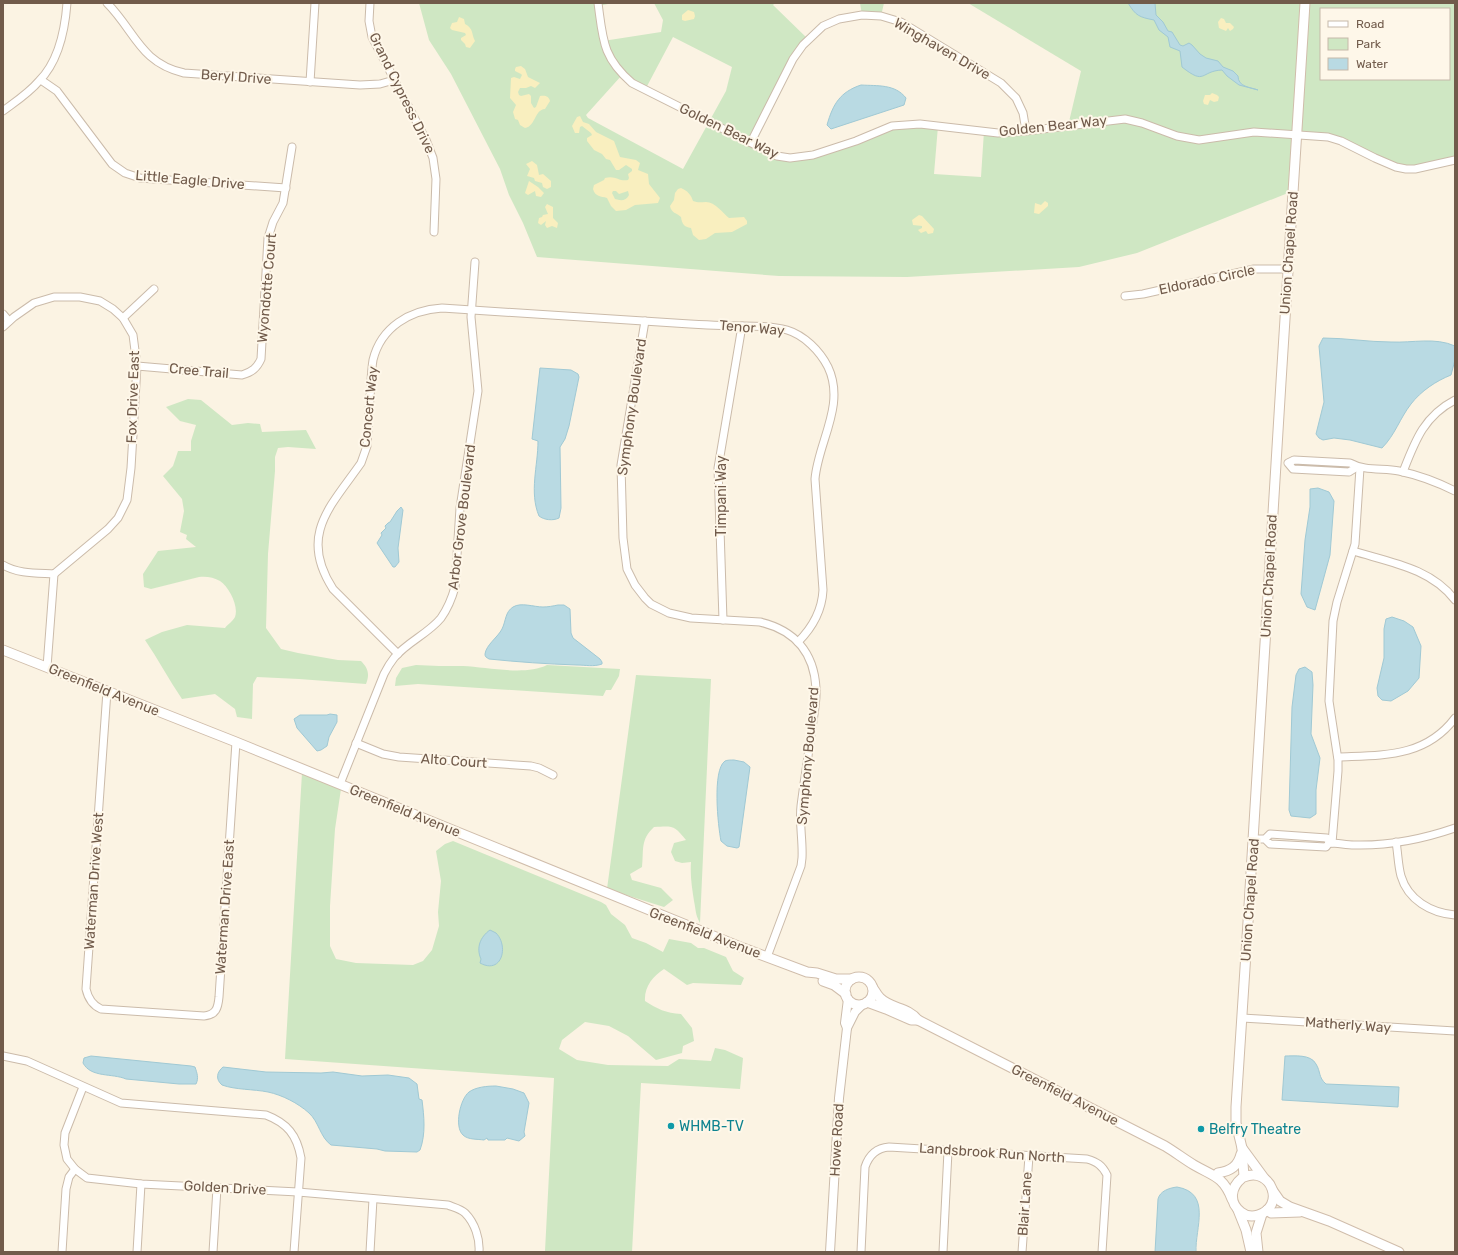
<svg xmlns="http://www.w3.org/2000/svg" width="1458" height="1255" font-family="Rubik,sans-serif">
<rect width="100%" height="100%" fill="#fbf3e3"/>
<g fill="#cfe7c3" fill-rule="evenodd">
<path d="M419,3H613L598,6L603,41L661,32L663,20L654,3H775L773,5L809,40L803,45L751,142L777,156L813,155L892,126H938L934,174L981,177L984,131L1068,126L1081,71L968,3H1455V160L1406,169L1349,144L1297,134L1293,191L1137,253L1079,267L907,277L779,276L537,257L523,223L509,195L500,169L451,74L429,40ZM1321,9H1449V79H1321ZM673,37L732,67L726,91L683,169L588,118L586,115L622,75L645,90Z"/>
<polygon points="860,3 884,3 881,16 862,15"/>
<path d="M188,399L201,400L232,425L248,423L260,424L262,432L306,430L316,449L288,447L278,448L275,457V471L268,554L266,628L281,649L298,653L338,660L361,661C368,668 370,674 366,684L299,679L257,677L253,684L252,719L237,717L235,709L215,694L182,699C169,680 158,659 145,640L162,632L187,625L225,628C227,625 233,621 235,617C239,606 229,587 220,581C214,577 205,576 199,577L151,589L144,587L143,574L158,551L196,547L186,539L187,535L180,532L184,511L182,499L163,476L173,466L178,451H191V441L196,425L180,421L166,407Z"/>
<path d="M416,665C431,666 447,666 463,666C487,667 525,676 547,665L620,669L619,676L611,690H606L603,696L418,684L395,686L396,678L402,668Z"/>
<path d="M636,675L711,679L700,923C695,914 696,910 694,901C692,888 690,876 691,862L682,863L675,861L671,852L674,843L686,840C674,825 673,826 654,827C640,840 644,850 642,867L630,874L632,880L661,888L673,900L664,907L607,889Z"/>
<path d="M302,773L341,789L335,829L330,906V946L336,959L356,963L413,965L423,961L432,950L439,926L438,912L441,881L436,851L445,844L453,841L601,902L606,905L611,914L625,925L632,938L646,943L663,952L669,939L691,943L698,948H704L726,957L733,971L744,978L741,985L693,983L687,985L664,969C653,976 644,987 645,1001C657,1009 666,1013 681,1014L692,1028L694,1041L683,1046L682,1053L656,1060L628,1036L609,1026L585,1022L562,1040L559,1049L577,1060L608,1065L668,1066L679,1059L711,1061L715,1048L725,1050L743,1058L740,1089L641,1083L632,1252L545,1251L554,1078L285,1059Z"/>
</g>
<g fill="#f9efbf" fill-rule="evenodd">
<polygon points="688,10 694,12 695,16 694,19 685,21 682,20 682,15"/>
<path d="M459,17L464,19L465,24C474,29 471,33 475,41L470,48L466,47L465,44L461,40V38L466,35L465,33L452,30L450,28L452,23L457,22Z"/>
<polygon points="1221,18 1224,19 1226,23 1230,23 1234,27 1233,29 1230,31 1228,28 1226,31 1219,28 1218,22"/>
<path d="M521,66L525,69L528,77L540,83L535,88L531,86L526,88H520L518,92L519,95L521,96L529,94L531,96V103L534,108L536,107L540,96C545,95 549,96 550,101L545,109C534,110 536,126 525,128L520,125L518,120L515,119L513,112L516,105L510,98L511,78L514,77L520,79L522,75L521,74L515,71V69L516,67Z"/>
<polygon points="1212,93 1217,95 1219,97 1218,101 1214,102 1210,100 1208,105 1204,104 1203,101 1205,95 1210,95"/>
<path d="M580,116L583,122L589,124L596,132L614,141L620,157L636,160L640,163L638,170L648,174L649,184L660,198L658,203L635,205L626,210L616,211L611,206L607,198C601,196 595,197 593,189L594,185L604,180L605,178C616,175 619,182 628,180L629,178L628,174L632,171V169L626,165L619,170H616L610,160L606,159L602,154L594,150L587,141V138L592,135L591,133L582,126L580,127L579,133H575L572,126L577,117ZM613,191H616L619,194L628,191L629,195C626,201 621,201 615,199L612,193Z"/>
<polygon points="532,161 537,165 539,175 543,174 551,181 551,187 547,189 543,187 542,183 535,181 534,178 527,176 530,169 526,164"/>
<polygon points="529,181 538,187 544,193 541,197 536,196 535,191 528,195 525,193"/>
<path d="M681,188C688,191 691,195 693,201C698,203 701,202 706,202C715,202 723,213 729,218L744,217L747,221V224L732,232L715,233L706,239L699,240L693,235L691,228C684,227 682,224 681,217C677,213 671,213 670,206L674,200L675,193L678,189Z"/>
<polygon points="1045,201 1048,203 1048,206 1039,214 1034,213 1035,203 1041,205"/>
<polygon points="547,204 553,207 553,218 558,223 557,228 552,226 547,228 545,225 546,221 541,225 538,223 539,218 542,217 543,215 548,214 545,207"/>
<polygon points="919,215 922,216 934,229 933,233 928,234 926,231 921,233 918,230 922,228 922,226 913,225 912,220"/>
</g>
<g fill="#b9dae3" stroke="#a0c9d4">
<path d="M1128,3H1155L1156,15L1163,22L1168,31L1172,32L1180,45L1183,46L1189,43L1192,45L1200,54L1206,58L1218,61L1223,67L1233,71L1238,76C1238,87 1250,87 1258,90L1239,85L1227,76L1222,70C1200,71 1206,86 1182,67L1180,51L1170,47L1168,37L1159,30L1154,20C1139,17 1136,16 1128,3Z"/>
<path d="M861,85C878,86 895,84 906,98L904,105L831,129L827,125C833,104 840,92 861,85Z"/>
<path d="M1323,338C1346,338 1368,342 1391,342C1413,343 1435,337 1455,346V360L1451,375C1436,381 1421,391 1411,404C1400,418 1395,435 1382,448L1350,440L1334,438L1323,440L1319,438L1316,434L1324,402L1319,346Z"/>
<path d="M540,368L571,370L578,374L579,377L569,426L565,439L560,447L561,508L559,518C553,521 544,520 539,516C529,492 538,466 538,441L532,439Z"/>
<polygon points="1318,488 1329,492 1334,501 1330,555 1315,610 1307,607 1301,594 1305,540 1310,507 1310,489"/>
<polygon points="401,507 403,510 398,548 399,562 395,567 393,567 377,543 382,535 381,533 386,528 385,526 388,523 390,522 397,511"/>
<path d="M558,605H564L570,609L571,633L573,638L600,659L602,662V664C594,667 585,665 577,665C547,664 518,662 489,659C486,657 485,657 485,654C486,645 498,637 502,629C506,621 505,612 513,607C521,602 534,607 543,607C548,607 553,606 558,605Z"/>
<polygon points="1392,617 1404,621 1413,627 1421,646 1419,678 1408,691 1391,701 1382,700 1378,696 1377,688 1384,658 1384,629 1386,619"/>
<polygon points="1305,667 1312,672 1313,685 1311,734 1320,758 1316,790 1316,814 1310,818 1291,816 1289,810 1292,707 1296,675 1299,669"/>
<polygon points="330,714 337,715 337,722 329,737 327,746 321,750 317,751 297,728 294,719 300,715 327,715"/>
<path d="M734,760L744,762L750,767L739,847L737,848L727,846L721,841C718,826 712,770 725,761C727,760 731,760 734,760Z"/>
<path d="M490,930L496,933C509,946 502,975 480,963L481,959C476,948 480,937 490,930Z"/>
<path d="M91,1056L191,1066L195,1067C197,1073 199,1078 196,1084H179L126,1079C112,1073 91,1078 83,1063L84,1058Z"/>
<path d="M1285,1056C1294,1056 1311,1054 1316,1064C1321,1072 1318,1077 1326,1084L1399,1087L1398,1107L1282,1100Z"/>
<path d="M223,1067L266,1072L321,1073L333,1072L362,1076L388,1075L409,1078L417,1084L419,1099L422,1100C424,1116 426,1134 420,1150L417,1152L385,1151L377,1149L331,1145C320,1137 319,1122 309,1113C298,1103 282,1095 268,1092C253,1089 236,1090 222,1085C215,1079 217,1072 223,1067Z"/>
<path d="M496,1086L513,1089L524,1093L529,1103L524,1132L525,1136L519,1141L507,1138L505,1140H488L487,1138L484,1140C478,1139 468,1140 463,1135C454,1127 460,1099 469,1092C476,1087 487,1086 496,1086Z"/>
<path d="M1177,1187C1212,1193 1195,1228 1196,1252H1155L1158,1199C1160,1191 1169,1188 1177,1187Z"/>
</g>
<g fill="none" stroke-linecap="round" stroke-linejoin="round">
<g stroke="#cbbbaa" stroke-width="9">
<g id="minor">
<path d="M107,3C135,31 140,63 184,73L360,85L380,84L394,80"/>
<polyline points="370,3 369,21 372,37 426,140 433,158 436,179 434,232"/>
<path d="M598,3C603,39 602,57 632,83L777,156L790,158L813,155L856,141L892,126L920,124L998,133L1026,131L1125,119L1142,123L1177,136L1199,140L1254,132L1328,137L1341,141L1375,158L1396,167L1406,169H1415L1455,160"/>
<polyline points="41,80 57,91 112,164 125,173 140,178 286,188"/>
<polyline points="310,82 315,3"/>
<path d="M3,111C15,102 29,93 39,81C59,61 65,30 67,3"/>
<polyline points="751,142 793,59 803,45 823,26 839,19 862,15 881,16 901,22 1001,83 1016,98 1023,113 1026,131"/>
<polyline points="1125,296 1143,294 1254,269 1288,269"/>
<polyline points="3,314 9,321"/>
<polyline points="123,318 154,289"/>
<path d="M645,321L621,465L623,538L627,569L635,585L645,598L651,604L669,613L691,618L760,622C794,630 814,652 816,688C817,703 813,719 811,734C808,758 804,782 801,806C799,823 803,841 802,858L801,866L767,957"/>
<polyline points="3,327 14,317 34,303 54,297 80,297 100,301 113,309 123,318 133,335 137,366 131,468 127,500 118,518 108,529 54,574"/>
<path d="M137,366L242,375C252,372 257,368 261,359L268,238L273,222L283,203L292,147"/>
<path d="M1357,467L1349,472L1293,469L1288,463L1294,460L1350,463C1364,471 1383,468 1399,471C1418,475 1437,482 1455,491"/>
<path d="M1403,472C1415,441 1424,416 1455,400"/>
<path d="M1353,551C1389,562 1431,568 1455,600"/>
<path d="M3,565C18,574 37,573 54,574"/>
<polyline points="723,620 718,468 742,326"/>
<path d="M398,654L333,589C298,535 331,506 361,463L367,446C368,430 369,413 370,397C371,385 371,372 373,360C381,327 410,310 442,308C524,314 607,318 690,324C708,325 726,326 744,326C758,326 773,326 787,330C804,335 820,351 828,367C846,405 818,442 815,479L823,590C822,611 813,627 798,642"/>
<polyline points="47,667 54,574"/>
<path d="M107,691L86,989C88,998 92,1005 101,1009L204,1016C216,1015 218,1008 219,997L236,742"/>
<polyline points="356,743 383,754 399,757 531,766 539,768 553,775"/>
<path d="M1338,757C1382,755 1425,758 1455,718"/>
<path d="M340,784L384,674C387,668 390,663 394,658C407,642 428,634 441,618C448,608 452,598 455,587L460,508L478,391L471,317L475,262"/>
<polyline points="1253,839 1265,839 1270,844 1326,847 1329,843 1327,838 1270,834 1265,839"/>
<path d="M1396,842C1398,853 1398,865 1401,876C1408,900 1431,913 1455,915"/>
<path d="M1329,843C1338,843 1346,845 1354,845C1388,846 1423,839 1455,828"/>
<polyline points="1332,843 1338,771 1338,760 1329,701 1333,621 1337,602 1355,544 1360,468"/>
<polyline points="1242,1018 1455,1031"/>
<path d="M3,1056L27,1061L121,1103L266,1115C287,1123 297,1135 301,1158L294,1252"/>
<path d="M83,1087L65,1133L64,1145L67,1159L75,1169L87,1178L141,1184L298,1192L448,1205C453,1207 461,1209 465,1213C475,1223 480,1239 479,1252"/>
<polyline points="62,1252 66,1189 69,1177 75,1169"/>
<polyline points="137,1252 141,1184"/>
<polyline points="213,1252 217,1188"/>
<polyline points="370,1252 373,1199"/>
<path d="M861,1252L865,1167C869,1155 876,1148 889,1147L1087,1159C1097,1162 1102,1165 1107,1175L1102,1252"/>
<polyline points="943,1252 948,1151"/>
<polyline points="1022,1252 1029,1156"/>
</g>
</g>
<g stroke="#cbbbaa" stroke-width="10">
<g id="tertiary">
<polyline points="847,1028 855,1012 863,1004"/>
<polyline points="830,1252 839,1098 847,1028 845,1023 848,999"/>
</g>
</g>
<g stroke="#d0bdab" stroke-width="11">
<g id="secondary">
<polyline points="3,650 236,742 743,948 807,972 817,973 836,979 852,979"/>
<circle cx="859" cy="991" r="14"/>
<polyline points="823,981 834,985 846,994"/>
<path d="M873,988C875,991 877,995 880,998C891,1009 908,1007 918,1020L1165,1146C1175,1152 1184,1159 1194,1165C1213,1176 1223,1176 1232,1199"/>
<polyline points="867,1002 886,1009 911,1020 918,1020"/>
<polyline points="1242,1148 1264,1178"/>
<path d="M1218,1173C1231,1171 1238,1166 1241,1154"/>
<path d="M1242,1178C1231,1187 1228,1202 1241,1212C1246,1216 1252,1217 1258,1215C1286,1207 1272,1166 1244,1177L1242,1148L1236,1123V1107L1248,922L1281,382L1305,3"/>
<polyline points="1273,1191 1280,1201 1290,1207 1329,1221 1399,1252"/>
<polyline points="1238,1210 1246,1230 1251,1252"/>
<polyline points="1267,1210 1271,1213 1300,1212"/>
<polyline points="1258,1252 1256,1233 1262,1214"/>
</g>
</g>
<use href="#minor" stroke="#fff" stroke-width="7"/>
<use href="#tertiary" stroke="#fff" stroke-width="8"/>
<use href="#secondary" stroke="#fff" stroke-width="9"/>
</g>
<g fill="#0f9aa8" stroke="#fef7e9" stroke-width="1.5">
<circle cx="671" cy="1126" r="4"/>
<circle cx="1201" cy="1129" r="4"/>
</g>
<g text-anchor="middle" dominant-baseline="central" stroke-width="4" stroke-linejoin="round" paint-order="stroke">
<g font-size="14" fill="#715b4b" stroke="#fef7e9">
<text transform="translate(942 49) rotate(30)">Winghaven Drive</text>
<text transform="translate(236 77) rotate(4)">Beryl Drive</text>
<text transform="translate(402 93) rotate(64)">Grand Cypress Drive</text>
<text transform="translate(1053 126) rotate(-6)">Golden Bear Way</text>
<text transform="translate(729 131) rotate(26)">Golden Bear Way</text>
<text transform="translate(190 180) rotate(5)">Little Eagle Drive</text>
<text transform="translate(1289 253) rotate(-86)">Union Chapel Road</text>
<text transform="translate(1207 280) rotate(-12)">Eldorado Circle</text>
<text transform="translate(267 288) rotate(-85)">Wyondotte Court</text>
<text transform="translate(752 328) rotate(5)">Tenor Way</text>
<text transform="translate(199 371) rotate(5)">Cree Trail</text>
<text transform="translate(133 397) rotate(-88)">Fox Drive East</text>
<text transform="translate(369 407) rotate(-84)">Concert Way</text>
<text transform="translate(632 407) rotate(-82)">Symphony Boulevard</text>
<text transform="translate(721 496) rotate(-90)">Timpani Way</text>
<text transform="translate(462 517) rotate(-83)">Arbor Grove Boulevard</text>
<text transform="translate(1269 576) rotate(-87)">Union Chapel Road</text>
<text transform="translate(104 690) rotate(22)">Greenfield Avenue</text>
<text transform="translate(808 756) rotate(-85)">Symphony Boulevard</text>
<text transform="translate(454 761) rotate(4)">Alto Court</text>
<text transform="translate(405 811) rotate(22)">Greenfield Avenue</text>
<text transform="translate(94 881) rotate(-86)">Waterman Drive West</text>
<text transform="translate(1250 900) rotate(-86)">Union Chapel Road</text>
<text transform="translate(225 907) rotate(-86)">Waterman Drive East</text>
<text transform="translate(705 933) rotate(21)">Greenfield Avenue</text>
<text transform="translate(1348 1025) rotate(4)">Matherly Way</text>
<text transform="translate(1065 1095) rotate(27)">Greenfield Avenue</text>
<text transform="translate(837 1140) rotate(-87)">Howe Road</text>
<text transform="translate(992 1153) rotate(4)">Landsbrook Run North</text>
<text transform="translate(225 1188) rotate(3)">Golden Drive</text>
<text transform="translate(1025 1204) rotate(-86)">Blair Lane</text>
</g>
<g font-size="14" fill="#0d838f" stroke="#fef7e9" text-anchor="start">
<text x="679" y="1126">WHMB-TV</text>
<text x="1209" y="1129">Belfry Theatre</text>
</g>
</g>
<rect width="1458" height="1255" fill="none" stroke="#715b4b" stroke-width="8"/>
<rect x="1320" y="8" width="130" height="72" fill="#fef7e9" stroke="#c6b9aa"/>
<rect x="1328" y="21" width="20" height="6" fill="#ffffff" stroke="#c6b9aa"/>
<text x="1356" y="28" font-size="12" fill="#715b4b">Road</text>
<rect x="1328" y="38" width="20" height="12" fill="#cfe7c3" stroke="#c6b9aa"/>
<text x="1356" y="48" font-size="12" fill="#715b4b">Park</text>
<rect x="1328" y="58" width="20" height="12" fill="#b9dae3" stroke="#c6b9aa"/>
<text x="1356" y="68" font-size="12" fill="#715b4b">Water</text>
</svg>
